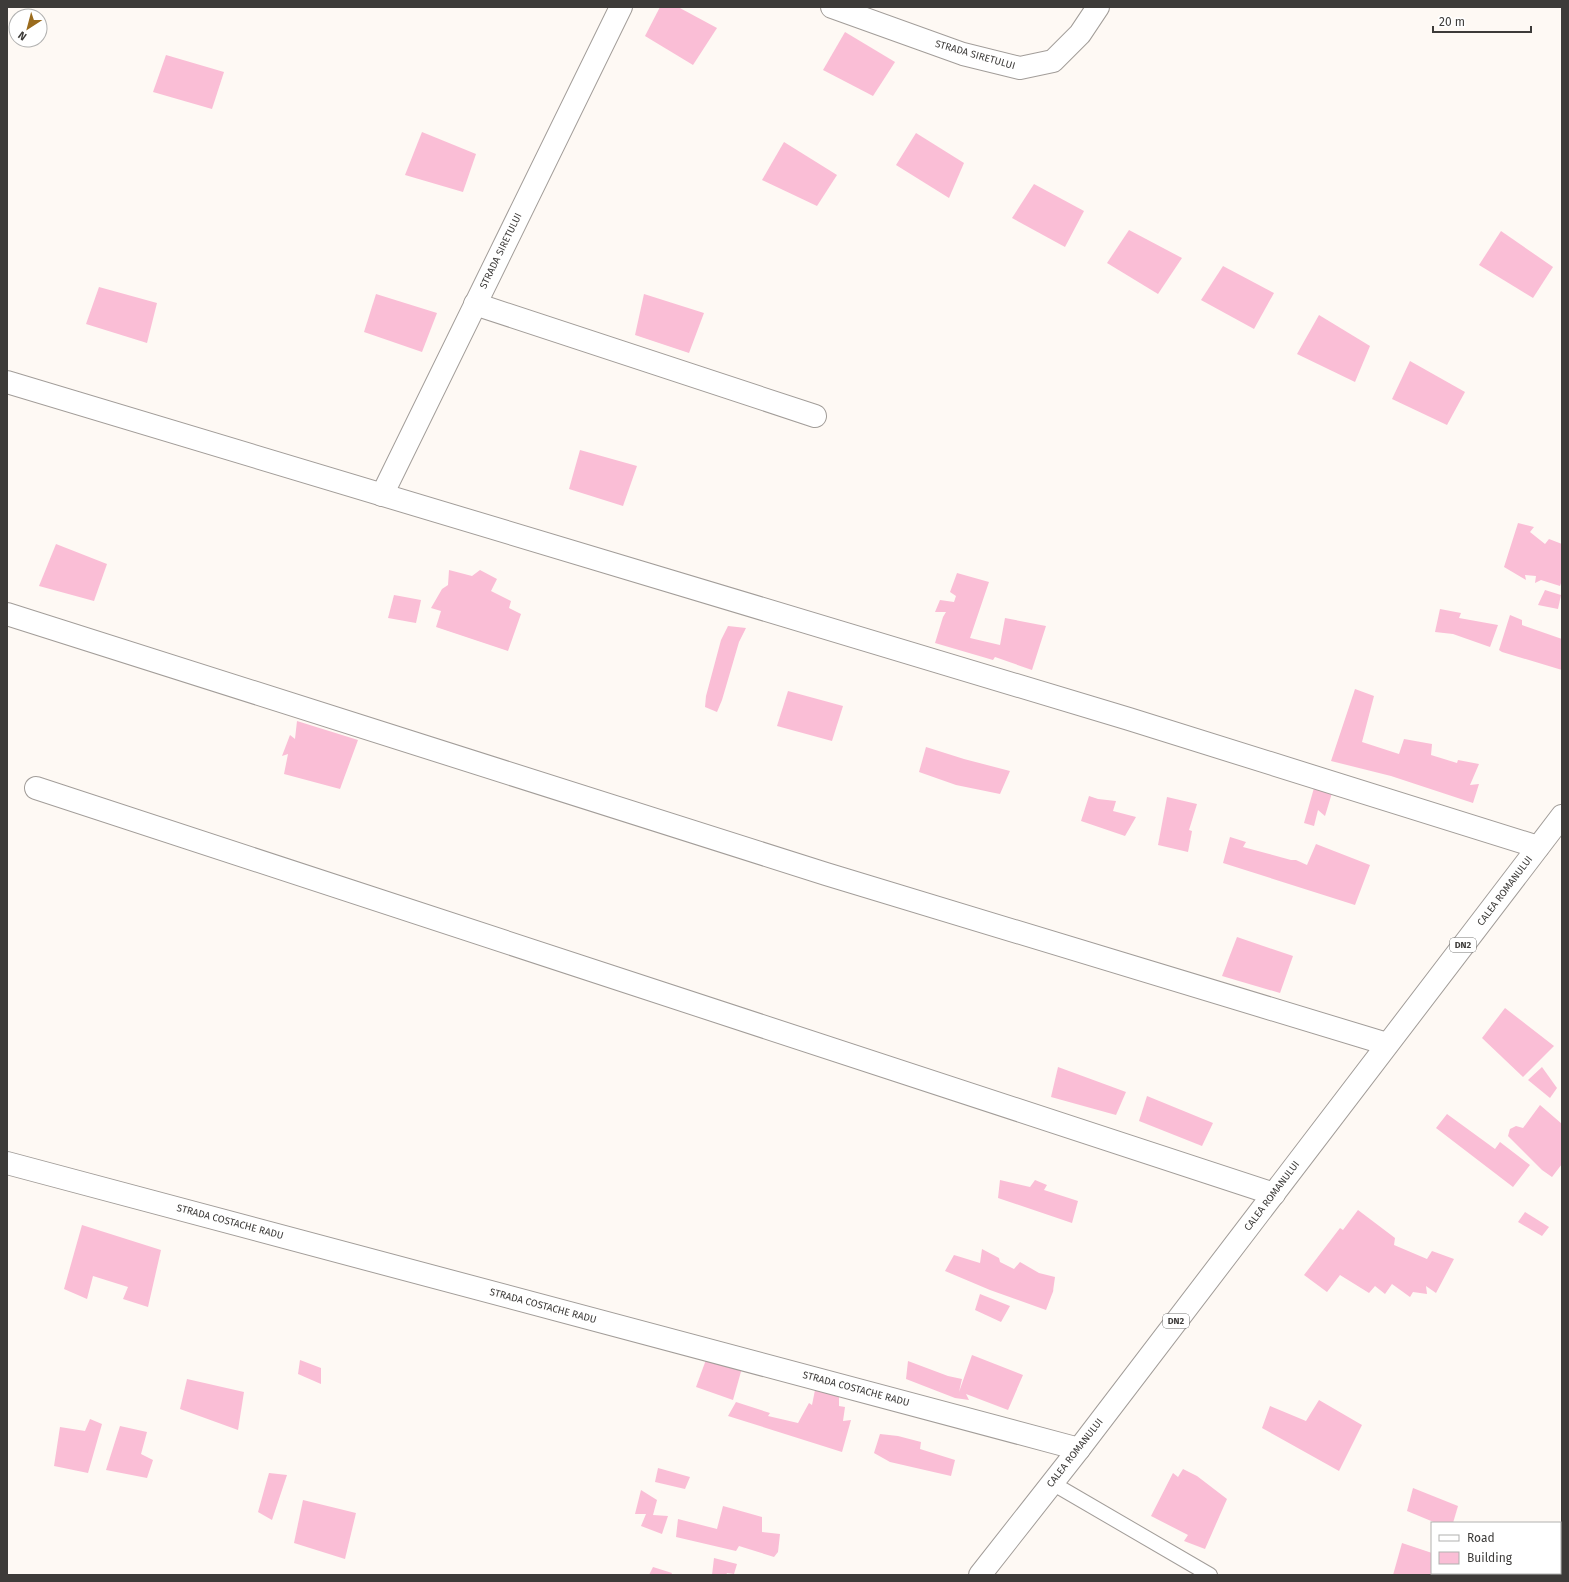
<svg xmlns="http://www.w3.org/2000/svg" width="1569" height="1582" font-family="'Fira Sans',sans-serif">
<rect width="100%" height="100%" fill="#fef9f4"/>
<g fill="#fabed6">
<polygon points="660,7 678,7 717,28 693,65 645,36"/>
<polygon points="845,32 895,62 873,96 823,70"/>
<polygon points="166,55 224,72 212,109 153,92"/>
<polygon points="422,132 476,154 463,192 405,175"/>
<polygon points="916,133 964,163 949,198 896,165"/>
<polygon points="784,142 837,175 817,206 762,180"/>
<polygon points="1034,184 1084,211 1065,247 1012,218"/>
<polygon points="1129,230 1182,258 1158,294 1107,263"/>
<polygon points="1501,231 1553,267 1533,298 1479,265"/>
<polygon points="1223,266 1274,293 1254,329 1201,300"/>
<polygon points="99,287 157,303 147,343 86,324"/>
<polygon points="376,294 437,313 422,352 364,332"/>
<polygon points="644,294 704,313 689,353 635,335"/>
<polygon points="1319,315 1370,346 1355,382 1297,354"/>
<polygon points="1410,361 1465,392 1447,425 1392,399"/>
<polygon points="580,450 637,466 623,506 569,489"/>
<polygon points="1518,523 1534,527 1530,532 1545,544 1549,539 1562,544 1562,580 1560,586 1541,580 1535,583 1536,576 1525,575 1526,580 1504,567"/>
<polygon points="56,544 107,564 94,601 39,586"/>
<polygon points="449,570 472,576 480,570 497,579 491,591 511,601 509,608 521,614 508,651 436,627 441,611 431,608 442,589 448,585"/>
<polygon points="957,573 989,582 970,638 1000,645 1005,618 1046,626 1032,670 995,657 993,660 935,643 943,617 946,612 935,612 940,600 954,602 956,596 950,592"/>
<polygon points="1545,590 1561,595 1558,609 1538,605"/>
<polygon points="394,595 421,600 416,623 388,618"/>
<polygon points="1440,609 1461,613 1459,618 1498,625 1490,647 1453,634 1435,632"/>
<polygon points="1510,615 1522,620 1522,625 1562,639 1562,670 1502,652 1499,650"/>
<polygon points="728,626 746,628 739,642 722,700 717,712 705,707 706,696 721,640"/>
<polygon points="1355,689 1374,696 1362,742 1399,754 1404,739 1432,744 1431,755 1457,763 1458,760 1479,764 1470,785 1479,784 1473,803 1391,776 1331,761"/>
<polygon points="788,691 843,706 832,741 777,726"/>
<polygon points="297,721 358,740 340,789 284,774 288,754 282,756 290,735 295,739"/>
<polygon points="926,747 964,759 1010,771 1000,794 956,785 919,772"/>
<polygon points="1316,781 1335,783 1325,816 1318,810 1314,826 1304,823"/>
<polygon points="1089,796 1098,799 1116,801 1113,811 1136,817 1125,836 1081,821"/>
<polygon points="1167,797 1197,804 1189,830 1192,831 1188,852 1158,845"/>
<polygon points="1230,837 1246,842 1243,847 1291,860 1296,860 1307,865 1316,844 1370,865 1355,905 1223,863"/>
<polygon points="1237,937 1293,956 1280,993 1222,976"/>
<polygon points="1505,1008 1554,1046 1523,1077 1482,1038"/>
<polygon points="1058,1067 1126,1092 1116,1115 1051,1097"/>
<polygon points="1542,1067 1557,1088 1550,1098 1528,1080"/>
<polygon points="1147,1096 1213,1123 1202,1146 1139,1121"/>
<polygon points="1540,1105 1562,1124 1562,1164 1552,1177 1542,1170 1508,1136 1510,1129 1516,1126 1523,1128"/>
<polygon points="1447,1114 1495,1149 1500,1142 1530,1165 1513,1187 1436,1128"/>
<polygon points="1000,1180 1030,1187 1035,1180 1047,1185 1044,1190 1078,1201 1072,1223 998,1198"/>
<polygon points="1358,1210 1395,1238 1394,1245 1427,1259 1432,1251 1454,1259 1436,1293 1426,1286 1427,1294 1413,1292 1410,1297 1392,1284 1385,1294 1375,1286 1369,1293 1340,1275 1327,1292 1304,1275 1340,1228 1343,1230"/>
<polygon points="1525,1212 1549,1227 1542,1236 1518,1222"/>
<polygon points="82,1225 161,1250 148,1307 123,1299 128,1287 93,1276 87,1299 64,1289"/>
<polygon points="982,1249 999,1258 1000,1262 1014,1269 1020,1262 1039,1273 1055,1277 1053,1291 1054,1289 1046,1310 990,1290 945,1271 954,1255 980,1263"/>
<polygon points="980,1294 1010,1306 1001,1322 975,1310"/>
<polygon points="972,1355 1023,1375 1008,1410 966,1394 969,1400 955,1398 906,1379 908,1361 948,1376 962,1379 959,1392"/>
<polygon points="707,1357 742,1368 733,1400 696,1387"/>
<polygon points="300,1360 321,1368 321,1384 298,1374"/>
<polygon points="187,1379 244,1392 238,1430 180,1409"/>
<polygon points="816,1385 839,1391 839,1406 845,1407 843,1421 851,1420 842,1452 728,1416 736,1402 770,1413 768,1416 798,1423 809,1403 812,1405"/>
<polygon points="1319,1400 1362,1425 1339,1471 1262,1428 1270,1406 1306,1421"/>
<polygon points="90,1419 102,1424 88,1473 54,1466 60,1427 85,1431"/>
<polygon points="120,1426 147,1432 141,1454 153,1460 147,1478 106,1470"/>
<polygon points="880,1434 898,1436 921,1442 920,1449 955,1460 951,1476 890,1462 874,1453"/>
<polygon points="658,1468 690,1477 685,1489 655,1482"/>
<polygon points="1183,1469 1197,1476 1227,1499 1205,1549 1184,1541 1188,1535 1151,1516 1173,1473 1178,1477"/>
<polygon points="269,1473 287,1475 272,1520 258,1512"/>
<polygon points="1413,1488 1458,1506 1453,1523 1436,1523 1407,1511"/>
<polygon points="641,1490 657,1500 653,1515 668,1516 662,1534 641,1526 646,1514 635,1514"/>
<polygon points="303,1500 356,1513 345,1559 294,1543"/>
<polygon points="723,1506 762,1517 762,1532 780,1534 778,1552 774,1557 739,1546 736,1551 676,1537 678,1519 717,1529"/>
<polygon points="1402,1543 1432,1553 1432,1575 1393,1575"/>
<polygon points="714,1558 737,1564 734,1574 727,1573 726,1575 712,1575"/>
<polygon points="653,1567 672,1573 671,1575 649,1575"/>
</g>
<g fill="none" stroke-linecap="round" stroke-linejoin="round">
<g stroke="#a29d99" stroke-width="16">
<polyline id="service" points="1052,1483 1210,1575"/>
</g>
<g stroke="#a29d99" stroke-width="24">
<g id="minor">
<polyline points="832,7 963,54 1020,68 1053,61 1080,34 1098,7"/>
<polyline points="475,304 815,416"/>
<polyline points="7,382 1129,719 1538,847"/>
<polyline points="382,495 621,7"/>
<polyline points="7,614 826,874 1387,1044"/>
<polyline points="36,788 1274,1194"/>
<polyline points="7,1163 1079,1449"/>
</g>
</g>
<g stroke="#a29d99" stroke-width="24">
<polyline id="primary" points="980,1575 1079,1449 1562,816"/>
</g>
<use href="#service" stroke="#fff" stroke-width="14"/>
<use href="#minor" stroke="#fff" stroke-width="22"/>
<use href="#primary" stroke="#fff" stroke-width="22"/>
</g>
<g text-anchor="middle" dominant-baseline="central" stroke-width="3" stroke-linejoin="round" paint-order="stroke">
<g fill="#fff" stroke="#777674" stroke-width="1">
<rect x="1450" y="938" width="26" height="14" rx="3"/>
<rect x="1163" y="1314" width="26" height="14" rx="3"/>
</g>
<g font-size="9" font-weight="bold" fill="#3d3b39">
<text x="1463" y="945">DN2</text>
<text x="1176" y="1321">DN2</text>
</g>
<g font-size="10" fill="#3d3b39" stroke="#fff">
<text transform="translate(975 55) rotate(16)">STRADA SIRETULUI</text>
<text transform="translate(501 251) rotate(-64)">STRADA SIRETULUI</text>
<text transform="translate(1505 891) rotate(-53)">CALEA ROMANULUI</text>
<text transform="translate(1272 1196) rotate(-53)">CALEA ROMANULUI</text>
<text transform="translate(230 1222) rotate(15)">STRADA COSTACHE RADU</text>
<text transform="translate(543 1306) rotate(15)">STRADA COSTACHE RADU</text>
<text transform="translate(856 1389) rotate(15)">STRADA COSTACHE RADU</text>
<text transform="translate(1075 1453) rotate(-52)">CALEA ROMANULUI</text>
</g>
</g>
<rect width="1569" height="1582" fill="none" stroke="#3d3b39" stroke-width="16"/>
<rect x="1431" y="1522" width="130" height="52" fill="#ffffff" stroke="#b1b1b0"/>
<rect x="1439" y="1535" width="20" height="6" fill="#ffffff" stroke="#b1b1b0"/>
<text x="1467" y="1542" font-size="12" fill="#3d3b39">Road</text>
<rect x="1439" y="1552" width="20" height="12" fill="#fabed6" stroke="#b1b1b0"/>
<text x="1467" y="1562" font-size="12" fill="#3d3b39">Building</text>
<g transform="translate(28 28) rotate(216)"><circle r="19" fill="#ffffff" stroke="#b1b1b0"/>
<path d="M0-3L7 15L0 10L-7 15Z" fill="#9a6b1d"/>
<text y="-6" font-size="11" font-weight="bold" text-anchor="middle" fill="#3d3b39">N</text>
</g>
<path d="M1433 26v6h98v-6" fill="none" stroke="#3d3b39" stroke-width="2"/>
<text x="1439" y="26" font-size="12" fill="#3d3b39" stroke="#ffffff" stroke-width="3" paint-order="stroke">20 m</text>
</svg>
